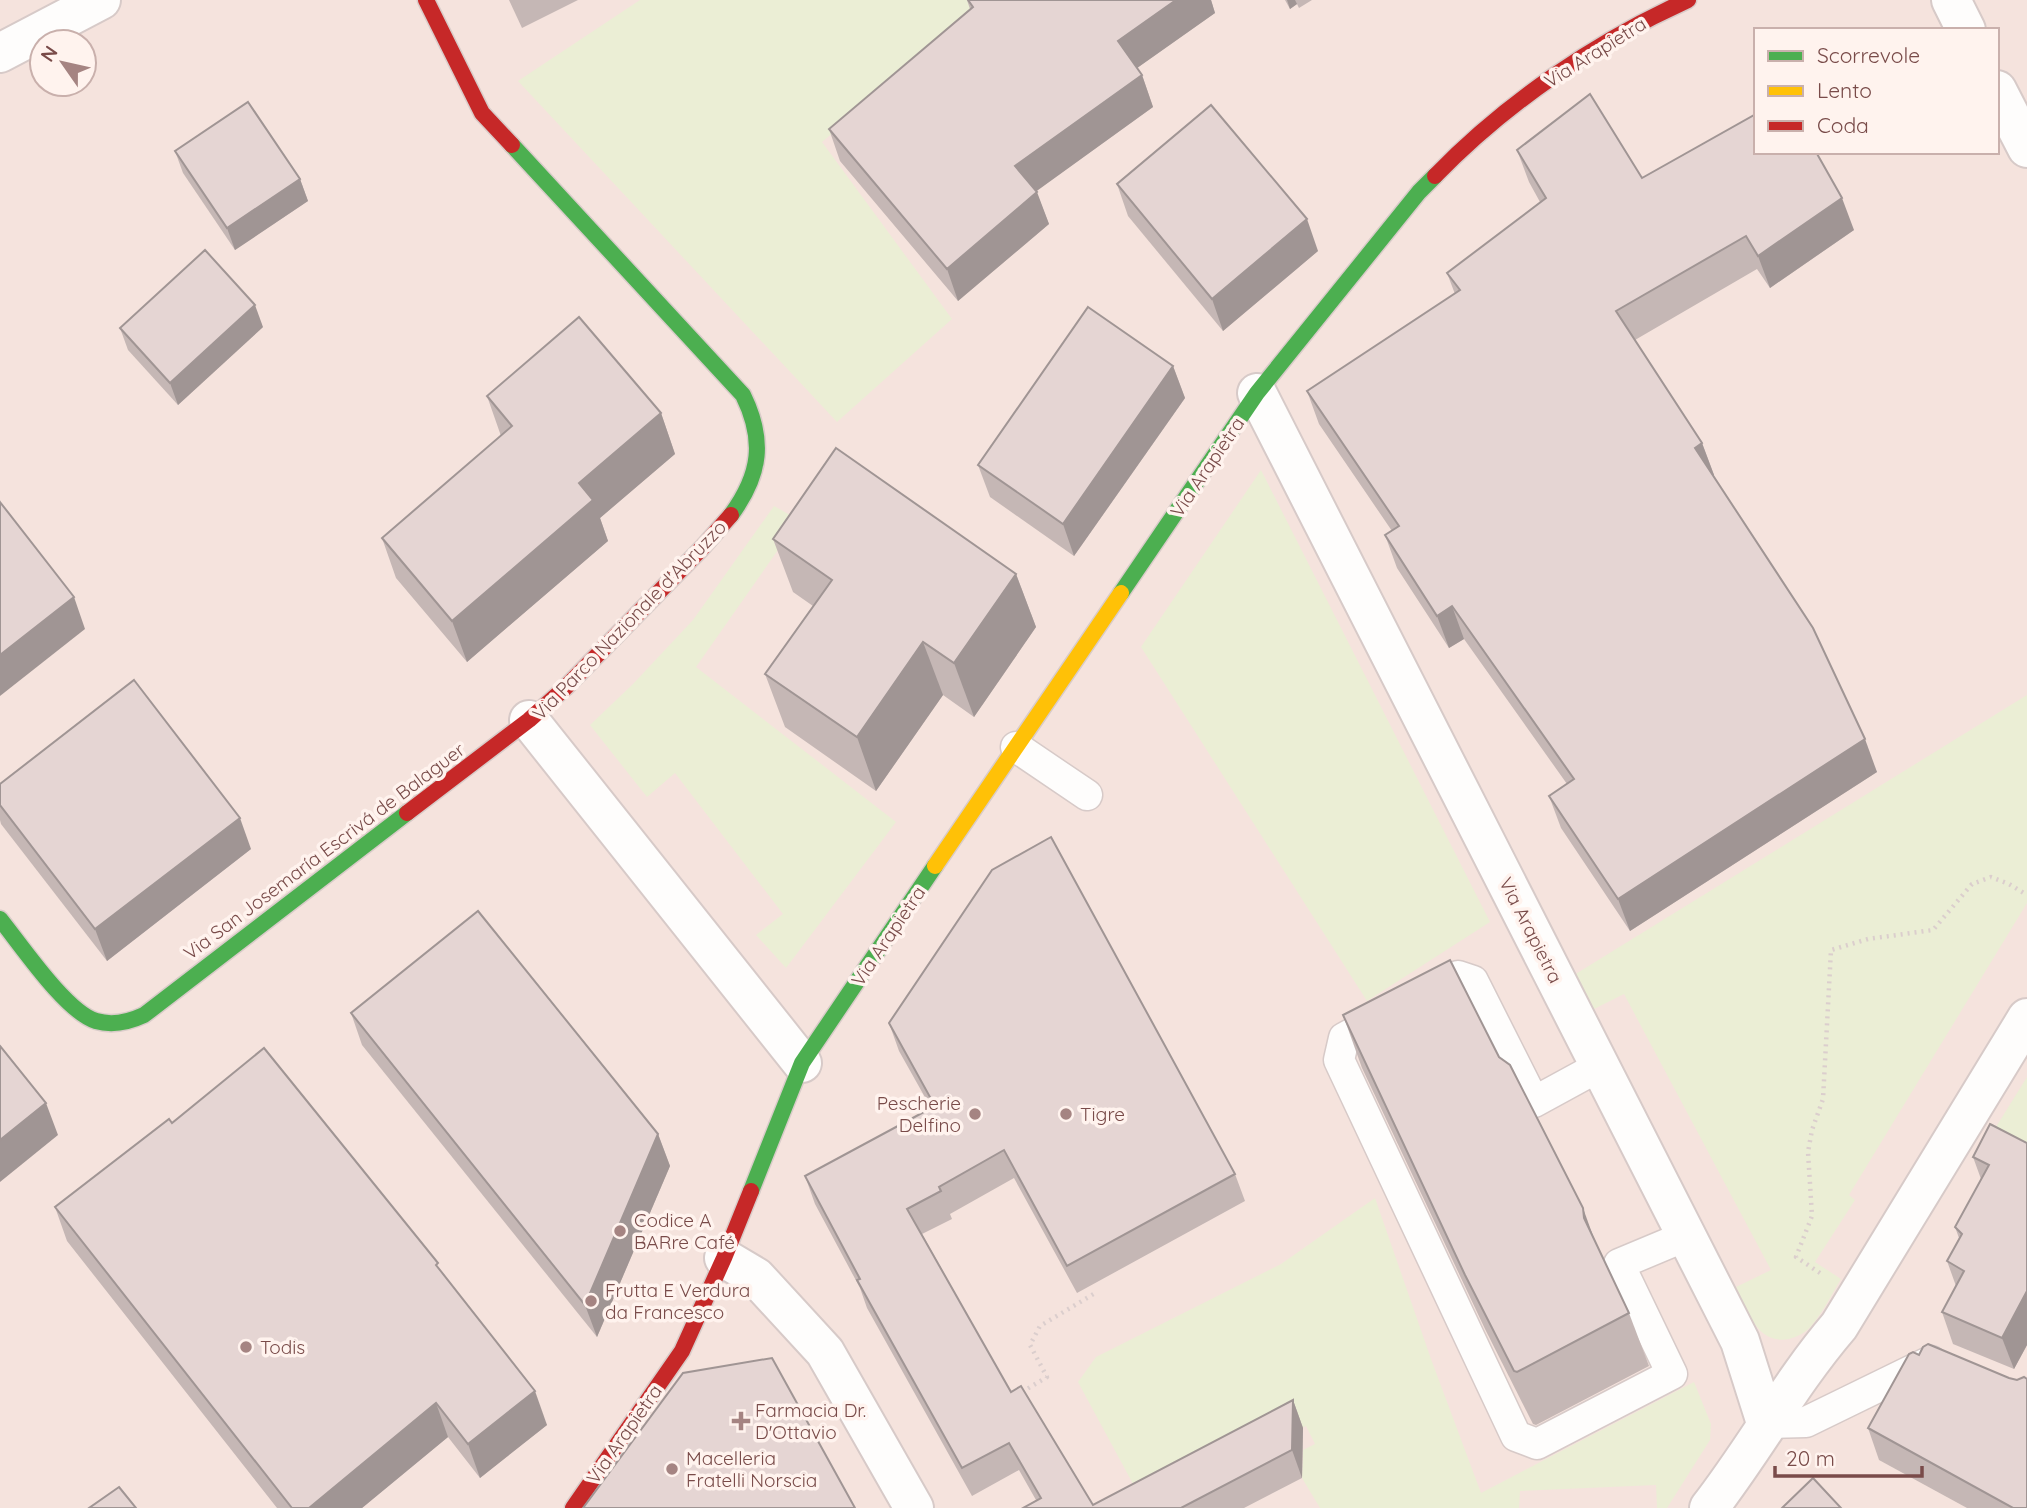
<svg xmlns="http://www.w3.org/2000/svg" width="2027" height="1508" font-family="Quicksand,sans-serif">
<rect width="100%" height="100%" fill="#f8efec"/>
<path fill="#f5e3dd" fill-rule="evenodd" d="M0,0H2027V1508H0ZM1756,30H1997V152H1756ZM42,42H84V84H42Z"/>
<g fill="#ebeed5">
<polygon points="640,0 992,0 822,142 952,319 837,422 518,81"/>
<polygon points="1261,470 1490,922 1367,1001 1141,647"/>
<polygon points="774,506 799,520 696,667 896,822 786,968 756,935 783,914 675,773 647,797 590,725 633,684 693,620"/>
<path d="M2027,695V903L1849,1195L1855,1200L1815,1262L1841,1279C1832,1294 1823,1312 1812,1325C1807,1332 1797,1337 1789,1339C1757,1345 1747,1310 1736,1287L1771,1270L1624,994L1592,1010L1574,975Z"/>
<polygon points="2027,1077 2027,1157 1991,1135"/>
<polygon points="1375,1198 1431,1359 1481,1493 1694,1382 1711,1424 1710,1440 1667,1508 1657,1508 1656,1485 1520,1491 1519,1508 1320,1508 1302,1478 1303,1450 1315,1444 1306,1426 1146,1508 1078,1382 1096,1357 1281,1264"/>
</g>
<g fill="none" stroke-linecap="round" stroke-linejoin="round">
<g stroke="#d7cac8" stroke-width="33">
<g id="lane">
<polyline points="1016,747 1087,795"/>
<polyline points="1423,995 1458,976 1473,981 1534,1102 1600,1066"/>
<polyline points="1386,1015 1344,1038 1339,1060 1516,1436 1537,1444 1672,1374 1619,1264 1686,1236"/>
<polyline points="1766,1423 1806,1422 1931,1361"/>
</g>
</g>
<g stroke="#d7cac8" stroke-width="42">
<g id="street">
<polyline points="1951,0 1966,30"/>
<polyline points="0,53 101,0"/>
<polyline points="1997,90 2027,148"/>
<polyline points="1257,393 1740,1341 1766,1423"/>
<polyline points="529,720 802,1063"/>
<polyline points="724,1258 756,1277 825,1352 914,1508"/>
<path d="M1709,1508C1755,1449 1790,1383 1839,1326L2027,1018"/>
</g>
</g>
<g stroke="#d9ccc9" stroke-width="19">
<g id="fast">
<path d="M512,145L743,395C765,440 761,474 731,515"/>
<polyline points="1121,593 1257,393 1419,192 1435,176"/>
<path d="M0,919C21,945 66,1012 96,1021C113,1026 129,1022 144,1015L407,813"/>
<polyline points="751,1191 802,1063 935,866"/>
</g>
</g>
<g stroke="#d9ccc9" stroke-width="19">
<polyline id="slow" points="935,866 1121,593"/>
</g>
<g stroke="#d9ccc9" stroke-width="19">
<g id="jam">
<polyline points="426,0 482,113 512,145"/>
<path d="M1435,176C1506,103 1595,42 1688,0"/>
<polyline points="407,813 529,720 565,688 702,548 731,515"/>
<polyline points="573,1508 682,1351 724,1258 751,1191"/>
</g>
</g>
<g stroke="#dbcecd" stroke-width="4.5" stroke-dasharray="2 5" stroke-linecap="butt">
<polyline points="1820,1273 1796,1257 1812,1216 1808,1152 1812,1130 1823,1099 1831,950 1868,939 1933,930 1972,884 1991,877 2009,884 2027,895"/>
<polyline points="1022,1392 1047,1377 1030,1345 1040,1326 1097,1292"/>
</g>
<use href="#lane" stroke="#fefdfc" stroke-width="30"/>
<use href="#street" stroke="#fefdfc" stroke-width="38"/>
<use href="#fast" stroke="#4caf50" stroke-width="16"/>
<use href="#slow" stroke="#ffc107" stroke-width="16"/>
<use href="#jam" stroke="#c62828" stroke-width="16"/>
</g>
<g fill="#c5b7b5">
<polygon points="509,0 578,0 522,28"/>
<polygon points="967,0 1211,0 1215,13 1137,68 1142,75 1153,107 1036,191 1049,224 958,301 840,161 829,129 970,9"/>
<polygon points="1285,0 1312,0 1299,8 1297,4 1290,9"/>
<polygon points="1517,150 1642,178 1854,230 1770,288 1757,269 1635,340 1702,443 1714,475 1713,476 1877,772 1630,931 1561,828 1549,796 1567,784 1464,639 1449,648 1397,568 1385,535 1392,531 1319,424 1307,391 1455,294 1447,273 1540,202 1529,182"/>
<polygon points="175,151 300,179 308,201 235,250 183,173"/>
<polygon points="1117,184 1318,251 1223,331 1128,216"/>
<polygon points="263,327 178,405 128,350 120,328"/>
<polygon points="1173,366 1185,398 1074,556 990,497 978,465"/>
<polygon points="487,396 661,413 675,454 600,518 608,541 467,662 396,578 382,538 501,436"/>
<polygon points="773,539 1016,574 1036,627 974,717 943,695 876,791 785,727 765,674 813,606 793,592"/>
<polygon points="0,784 251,849 107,961 1,824 0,820"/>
<polygon points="351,1013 658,1134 670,1166 597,1337 362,1045"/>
<polygon points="1343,1015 1594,1240 1629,1313 1649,1366 1536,1425 1533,1424 1485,1329 1362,1068"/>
<polygon points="889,1023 1235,1174 1245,1201 1077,1293 1014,1178 950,1214 952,1219 922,1234 1011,1392 1093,1505 1293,1400 1303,1428 1302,1478 1244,1508 1023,1508 1036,1500 1019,1470 972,1496 867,1308 860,1288 815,1204 805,1176 931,1108 899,1051"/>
<polygon points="172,1123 441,1272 547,1425 480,1478 448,1437 362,1508 277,1508 67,1241 55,1207"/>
<polygon points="2027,1143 2027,1345 2014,1369 1953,1344 1942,1312 1956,1286 1947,1261 1959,1238 1955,1227 1981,1179 1973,1157"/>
<polygon points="1919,1355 2017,1380 2027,1508 1967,1508 1879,1460 1868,1428"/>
</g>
<g fill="#a09594">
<polygon points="1176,0 1211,0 1215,13 1130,73 1118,41"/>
<polygon points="1287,0 1295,0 1297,4 1290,9"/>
<polygon points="1142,75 1153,107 1027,198 1015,166"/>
<polygon points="300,179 308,201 235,250 227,228"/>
<polygon points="1037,192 1049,224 958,301 947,269"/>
<polygon points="1842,198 1854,230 1770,288 1758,256"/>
<polygon points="1307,219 1318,251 1223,331 1212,299"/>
<polygon points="255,305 263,327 178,405 170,383"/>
<polygon points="1173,366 1185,398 1074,556 1063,524"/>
<polygon points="661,413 675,454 600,518 608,541 467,662 452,621 579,483"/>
<polygon points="1702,443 1714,475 1707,480 1695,448"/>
<polygon points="1016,574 1036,627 974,717 954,663"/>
<polygon points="74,597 85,629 0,696 0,655"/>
<polygon points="1452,606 1464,639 1449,648 1437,616"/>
<polygon points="923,642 943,695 876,791 857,737"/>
<polygon points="1865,739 1877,772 1630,931 1618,899"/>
<polygon points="240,818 251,849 107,961 95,929"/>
<polygon points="46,1103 58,1135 0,1182 0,1140"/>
<polygon points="658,1134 670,1166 597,1337 585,1305"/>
<polygon points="1583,1208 1602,1261 1584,1218"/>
<polygon points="2027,1291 2027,1345 2014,1369 2002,1338"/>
<polygon points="535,1391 547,1425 480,1478 468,1444"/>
<polygon points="1293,1400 1303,1428 1302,1478 1292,1450"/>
<polygon points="436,1403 448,1437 362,1508 309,1508"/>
</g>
<g fill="#e5d5d3" stroke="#a09594" stroke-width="2">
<polygon points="968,0 1176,0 1118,41 1142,75 1015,166 1037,192 947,269 829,129 973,7"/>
<polygon points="1590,94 1642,178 1756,114 1756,152 1816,152 1842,198 1758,256 1746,236 1616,311 1702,443 1695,448 1813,628 1865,739 1618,899 1549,796 1574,779 1452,606 1437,616 1385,535 1399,526 1307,391 1460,290 1447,273 1546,198 1517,150"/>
<polygon points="248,102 300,179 227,228 175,151"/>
<polygon points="1211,105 1307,219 1212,299 1117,184"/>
<polygon points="205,250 255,305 170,383 120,328"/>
<polygon points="1088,307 1173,366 1063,524 978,465"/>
<polygon points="579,317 661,413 579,483 593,500 452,621 382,538 512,426 487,396"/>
<polygon points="836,448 1016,574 954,663 923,642 857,737 765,674 832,580 773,539"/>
<polygon points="0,502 74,597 0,655"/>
<polygon points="134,680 240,818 95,929 0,805 0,784"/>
<polygon points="1051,837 1235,1174 1067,1266 1004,1150 939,1187 941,1191 907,1209 1011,1392 1021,1386 1093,1505 1293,1400 1292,1450 1181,1508 1023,1508 1041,1498 1009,1443 962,1468 857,1280 860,1279 805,1176 935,1106 889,1023 992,870"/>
<polygon points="478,911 658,1134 585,1305 351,1013"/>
<polygon points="1450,960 1499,1057 1510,1065 1583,1208 1584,1218 1629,1313 1517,1372 1514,1371 1465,1275 1343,1015"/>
<polygon points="0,1046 46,1103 0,1140"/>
<polygon points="264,1048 438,1263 436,1265 535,1391 468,1444 436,1403 309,1508 292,1508 55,1207 169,1119 172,1123"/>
<polygon points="1990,1124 2027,1143 2027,1291 2002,1338 1942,1312 1964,1271 1947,1261 1962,1234 1955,1227 1989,1165 1973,1157"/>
<polygon points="1928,1344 2009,1378 2017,1380 2024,1377 2027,1379 2027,1508 2013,1508 1868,1428 1909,1354 1913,1352 1919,1355 1923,1347"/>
<polygon points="772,1358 855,1508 583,1508 683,1373"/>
<polygon points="1813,1478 1841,1508 1782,1508"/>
<polygon points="119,1487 136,1508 89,1508"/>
</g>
<g fill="#a58482" stroke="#fff3ee" stroke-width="2.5">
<circle cx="975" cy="1114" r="7"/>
<circle cx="1066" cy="1114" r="7"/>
<circle cx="620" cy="1231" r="7"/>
<circle cx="591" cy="1301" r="7"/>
<circle cx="246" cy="1347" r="7"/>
<path d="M737.5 1410.5h7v7h7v7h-7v7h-7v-7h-7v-7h7z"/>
<circle cx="672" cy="1469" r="7"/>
</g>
<g text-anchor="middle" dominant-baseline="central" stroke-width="7" stroke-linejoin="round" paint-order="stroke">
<g font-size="19" fill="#794b49" stroke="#fff3ee">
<text transform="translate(1595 52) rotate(-32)">Via Arapietra</text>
<text transform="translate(1207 467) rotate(-56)">Via Arapietra</text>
<text transform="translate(629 620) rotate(-46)">Via Parco Nazionale d'Abruzzo</text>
<text transform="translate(324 851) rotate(-37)">Via San Josemaría Escrivá de Balaguer</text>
<text transform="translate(1531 930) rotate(63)">Via Arapietra</text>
<text transform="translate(888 936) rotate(-56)">Via Arapietra</text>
<text transform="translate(624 1434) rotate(-55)">Via Arapietra</text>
</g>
<g font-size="19" fill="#794b49" stroke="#fff3ee" text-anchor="start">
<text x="961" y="1103" text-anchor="end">Pescherie<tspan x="961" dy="22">Delfino</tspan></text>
<text x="1080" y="1114">Tigre</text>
<text x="634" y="1220">Codice A<tspan x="634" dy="22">BARre Café</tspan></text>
<text x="605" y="1290">Frutta E Verdura<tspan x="605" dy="22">da Francesco</tspan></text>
<text x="260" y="1347">Todis</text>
<text x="755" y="1410">Farmacia Dr.<tspan x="755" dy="22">D'Ottavio</tspan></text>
<text x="686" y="1458">Macelleria<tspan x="686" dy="22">Fratelli Norscia</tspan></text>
</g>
</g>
<rect x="1754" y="28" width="245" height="126" fill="#fff3ee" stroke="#c9b0ac" stroke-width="2"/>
<rect x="1768" y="51" width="35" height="10" fill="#4caf50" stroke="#c9b0ac" stroke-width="2"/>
<text x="1817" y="63" font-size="21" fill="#794b49">Scorrevole</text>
<rect x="1768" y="86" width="35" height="10" fill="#ffc107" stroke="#c9b0ac" stroke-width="2"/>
<text x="1817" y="98" font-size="21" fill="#794b49">Lento</text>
<rect x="1768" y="121" width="35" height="10" fill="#c62828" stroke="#c9b0ac" stroke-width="2"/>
<text x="1817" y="133" font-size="21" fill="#794b49">Coda</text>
<g transform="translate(63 63) rotate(304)"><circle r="33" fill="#fff3ee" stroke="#c9b0ac" stroke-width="2"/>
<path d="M0-5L12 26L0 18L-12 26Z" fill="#a58482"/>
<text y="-10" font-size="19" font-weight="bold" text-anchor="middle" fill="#794b49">N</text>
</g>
<path d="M1775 1466v10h147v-10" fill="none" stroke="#794b49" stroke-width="3.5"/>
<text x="1786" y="1466" font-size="21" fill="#794b49" stroke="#fff3ee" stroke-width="5" paint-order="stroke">20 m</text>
</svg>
